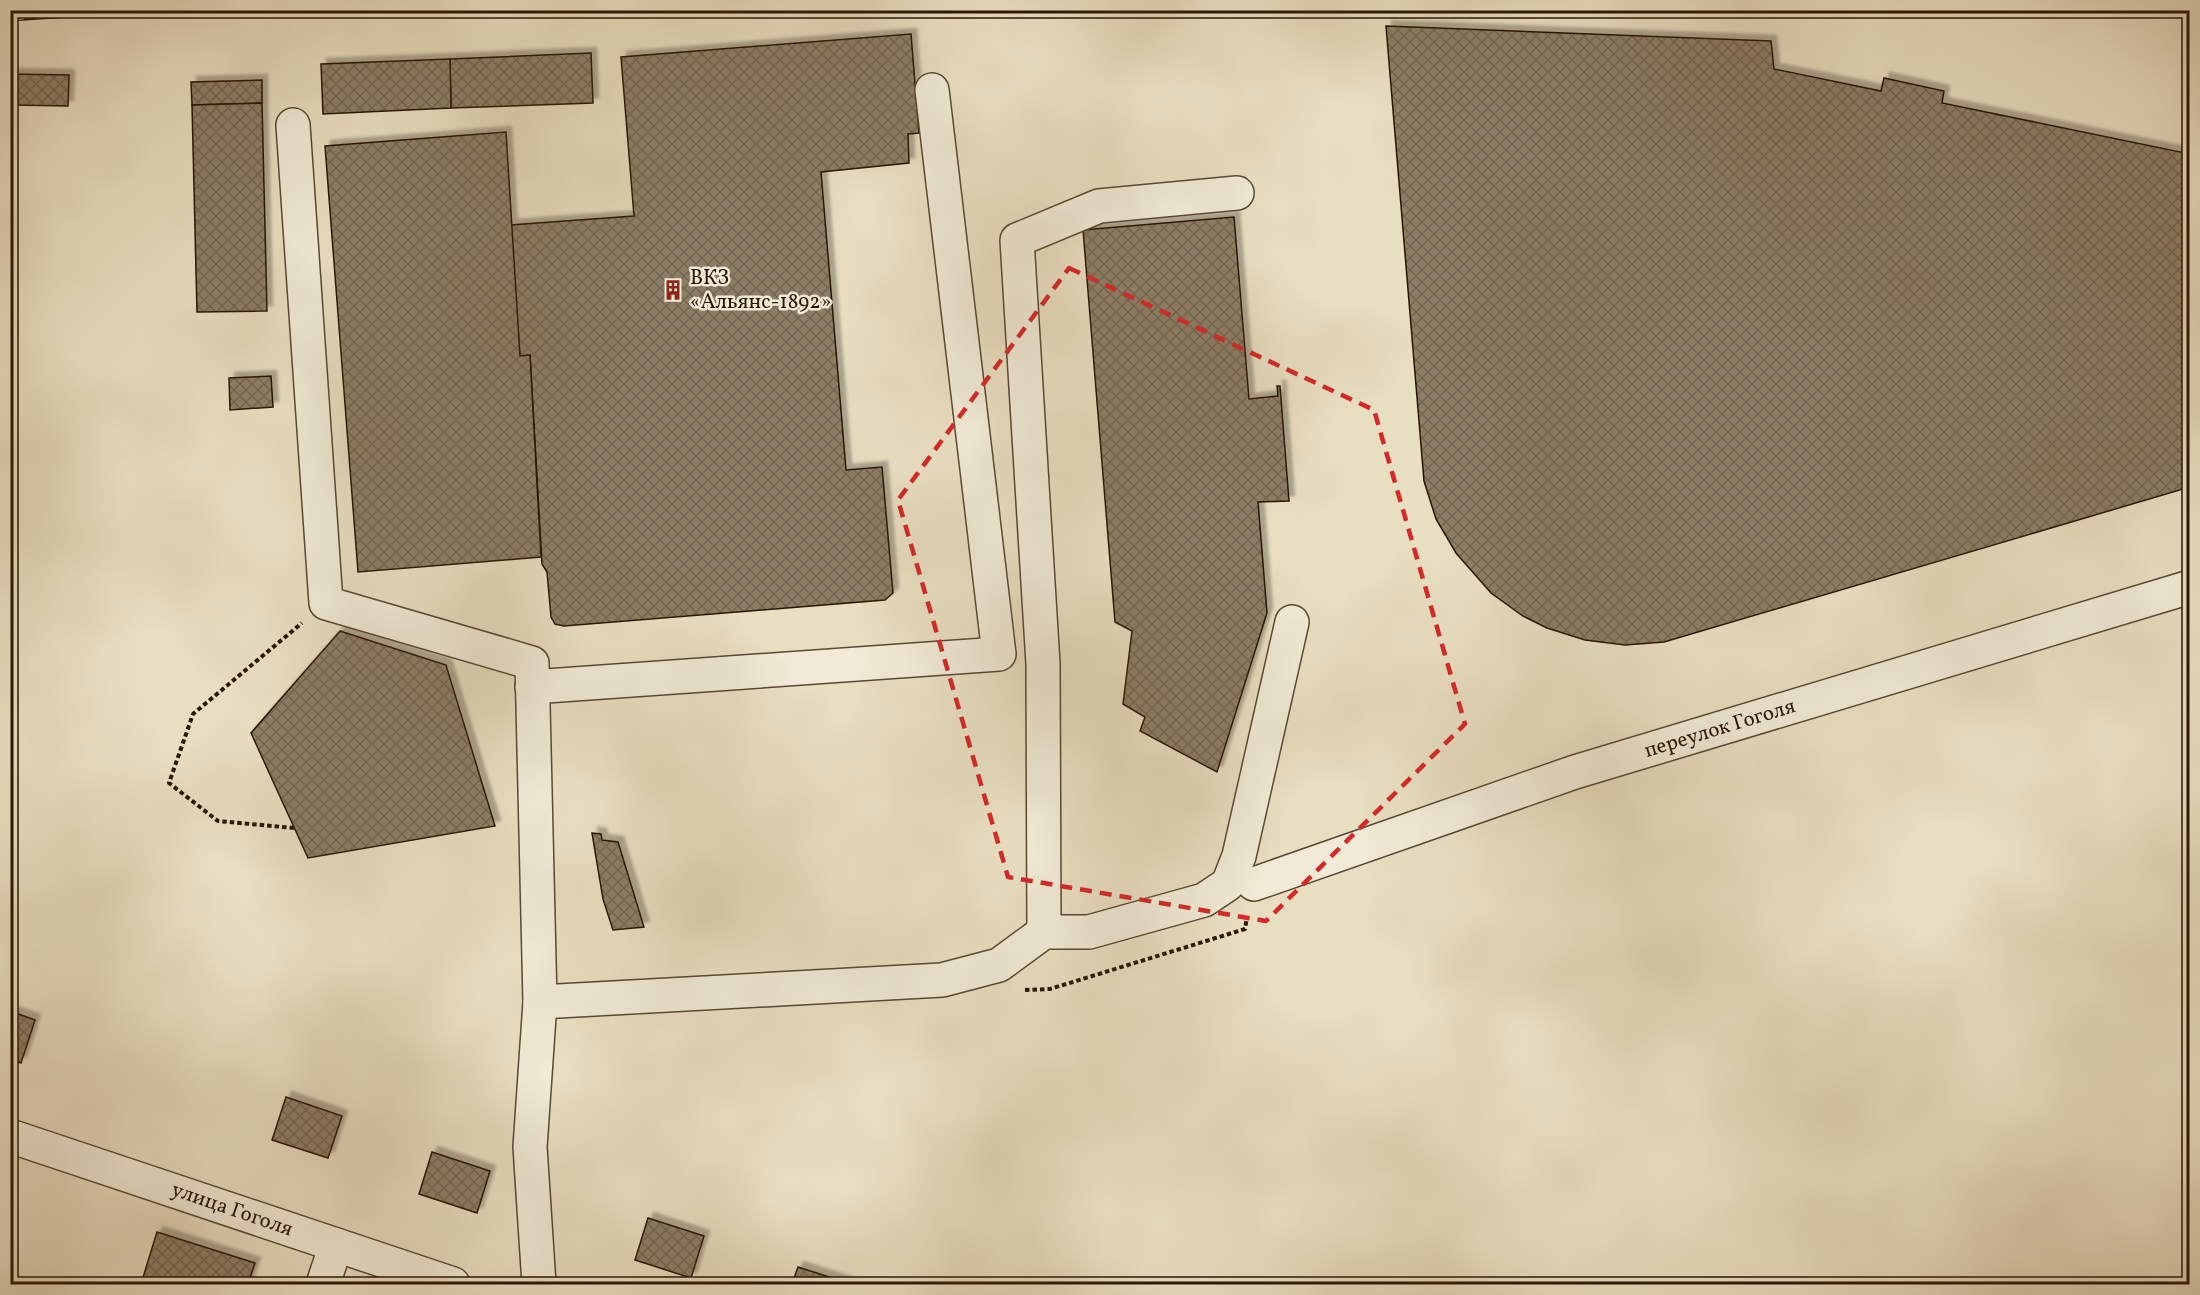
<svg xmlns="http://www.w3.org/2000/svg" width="2200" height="1295" font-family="Vollkorn,serif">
<defs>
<pattern id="building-cross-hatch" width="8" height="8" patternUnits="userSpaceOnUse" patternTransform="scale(1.5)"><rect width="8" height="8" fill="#8c7e65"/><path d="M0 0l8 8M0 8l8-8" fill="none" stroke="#726651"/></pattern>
<filter id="shadow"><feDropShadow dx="5.5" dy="-5.5" stdDeviation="1.5" flood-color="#0004"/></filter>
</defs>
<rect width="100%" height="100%" fill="#e8dec0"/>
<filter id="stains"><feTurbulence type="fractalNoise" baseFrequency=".00333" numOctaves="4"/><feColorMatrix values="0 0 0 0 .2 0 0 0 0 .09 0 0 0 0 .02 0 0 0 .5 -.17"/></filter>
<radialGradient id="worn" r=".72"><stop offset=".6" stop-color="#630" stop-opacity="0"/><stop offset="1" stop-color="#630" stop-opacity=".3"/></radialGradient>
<g fill="url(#building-cross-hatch)" stroke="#291603" stroke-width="1.5" filter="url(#shadow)">
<polygon points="1386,26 1771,41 1774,69 1881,91 1884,78 1944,91 1942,103 2190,154 2190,487 1664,642 1625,645 1585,640 1547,628 1523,616 1491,593 1456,553 1436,519 1424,481"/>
<polygon points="911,34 919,133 908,134 909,163 821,172 846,470 882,467 893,593 885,600 564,626 555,624 551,617 547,572 542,564 530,355 520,356 510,225 634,216 621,57"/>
<polygon points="591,53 593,103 451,108 450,59"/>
<polygon points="450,59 451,108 323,114 321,64"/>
<polygon points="10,74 69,75 68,106 10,105"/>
<polygon points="262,80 262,103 192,105 191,82"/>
<polygon points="262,103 267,311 197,312 192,105"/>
<polygon points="506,132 520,356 530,355 541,557 358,572 325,146"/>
<polygon points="1234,217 1249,399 1278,396 1277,386 1280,386 1289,501 1258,502 1267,613 1217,772 1140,731 1145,717 1123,704 1132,631 1115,622 1083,230"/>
<polygon points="271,376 273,407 230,410 229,378"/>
<polygon points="340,631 446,665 495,826 308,858 251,733"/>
<polygon points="592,833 601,834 602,840 618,842 644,927 613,930 603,899"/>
<polygon points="10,1011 35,1020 21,1063 10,1059"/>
<polygon points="286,1097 342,1116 328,1158 272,1140"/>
<polygon points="432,1152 490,1171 477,1213 419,1194"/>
<polygon points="648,1218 704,1236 691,1278 635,1260"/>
<polygon points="157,1232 255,1263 248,1284 141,1284"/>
<polygon points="798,1267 851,1284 792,1284"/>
</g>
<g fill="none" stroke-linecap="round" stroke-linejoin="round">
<g stroke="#594832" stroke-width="36">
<g id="minor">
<polyline points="293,125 326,603 532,663 540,1002 530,1147 539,1284"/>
<polyline points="532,687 999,654 932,90"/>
<polyline points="1254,884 1575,772 2190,587"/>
<polyline points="1044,932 1043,664 1017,240 1099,206 1237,193"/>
<polyline points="540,1002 942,980 999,965 1044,932 1089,932 1204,900 1228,884 1239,856 1292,622"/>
<polyline points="10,1136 453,1284"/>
<polyline points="323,1284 336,1245"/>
</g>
</g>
<g stroke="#291603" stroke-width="4" stroke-dasharray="4.5 3" stroke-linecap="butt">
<polyline points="294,828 218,821 169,783 193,714 302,623"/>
<polyline points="1025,990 1050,989 1245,929 1247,917"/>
</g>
<use href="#minor" stroke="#f0ead6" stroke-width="33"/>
<g stroke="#291603" stroke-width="7">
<polyline id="rail" points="10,18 133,10"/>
</g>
<use href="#rail" stroke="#f0ead6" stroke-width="4.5" stroke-dasharray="14" stroke-linecap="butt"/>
</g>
<path fill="none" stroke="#d62828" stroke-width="4.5" stroke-dasharray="12 8" stroke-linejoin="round" d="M1069,268L1374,410L1465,724L1266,921L1008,877L898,500Z"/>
<defs>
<g id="building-bare" transform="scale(1.62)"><path d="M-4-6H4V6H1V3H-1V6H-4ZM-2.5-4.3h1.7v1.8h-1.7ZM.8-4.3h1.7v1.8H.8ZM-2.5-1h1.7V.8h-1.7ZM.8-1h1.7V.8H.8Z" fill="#8f2418" stroke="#f0ead6" stroke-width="2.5" paint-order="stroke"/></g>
</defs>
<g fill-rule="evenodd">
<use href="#building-bare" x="673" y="290"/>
</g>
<g text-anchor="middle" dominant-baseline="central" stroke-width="5" stroke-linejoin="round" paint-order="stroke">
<g font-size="21" fill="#291603" stroke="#f0ead6" text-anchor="start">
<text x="690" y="278">ВКЗ<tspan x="690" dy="24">«Альянс-1892»</tspan></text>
</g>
<g font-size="21" fill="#291603" stroke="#f0ead6">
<text transform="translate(1720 729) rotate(-17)">переулок Гоголя</text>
<text transform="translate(232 1210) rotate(19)">улица Гоголя</text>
</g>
</g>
<rect width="2200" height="1295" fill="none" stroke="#e8dec0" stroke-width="36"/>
<rect x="12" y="12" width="2176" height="1271" fill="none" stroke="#291603" stroke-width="3"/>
<rect x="18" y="18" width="2164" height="1259" fill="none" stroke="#291603" stroke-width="1.5"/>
<rect width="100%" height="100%" filter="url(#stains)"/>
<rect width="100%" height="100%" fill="url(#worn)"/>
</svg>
